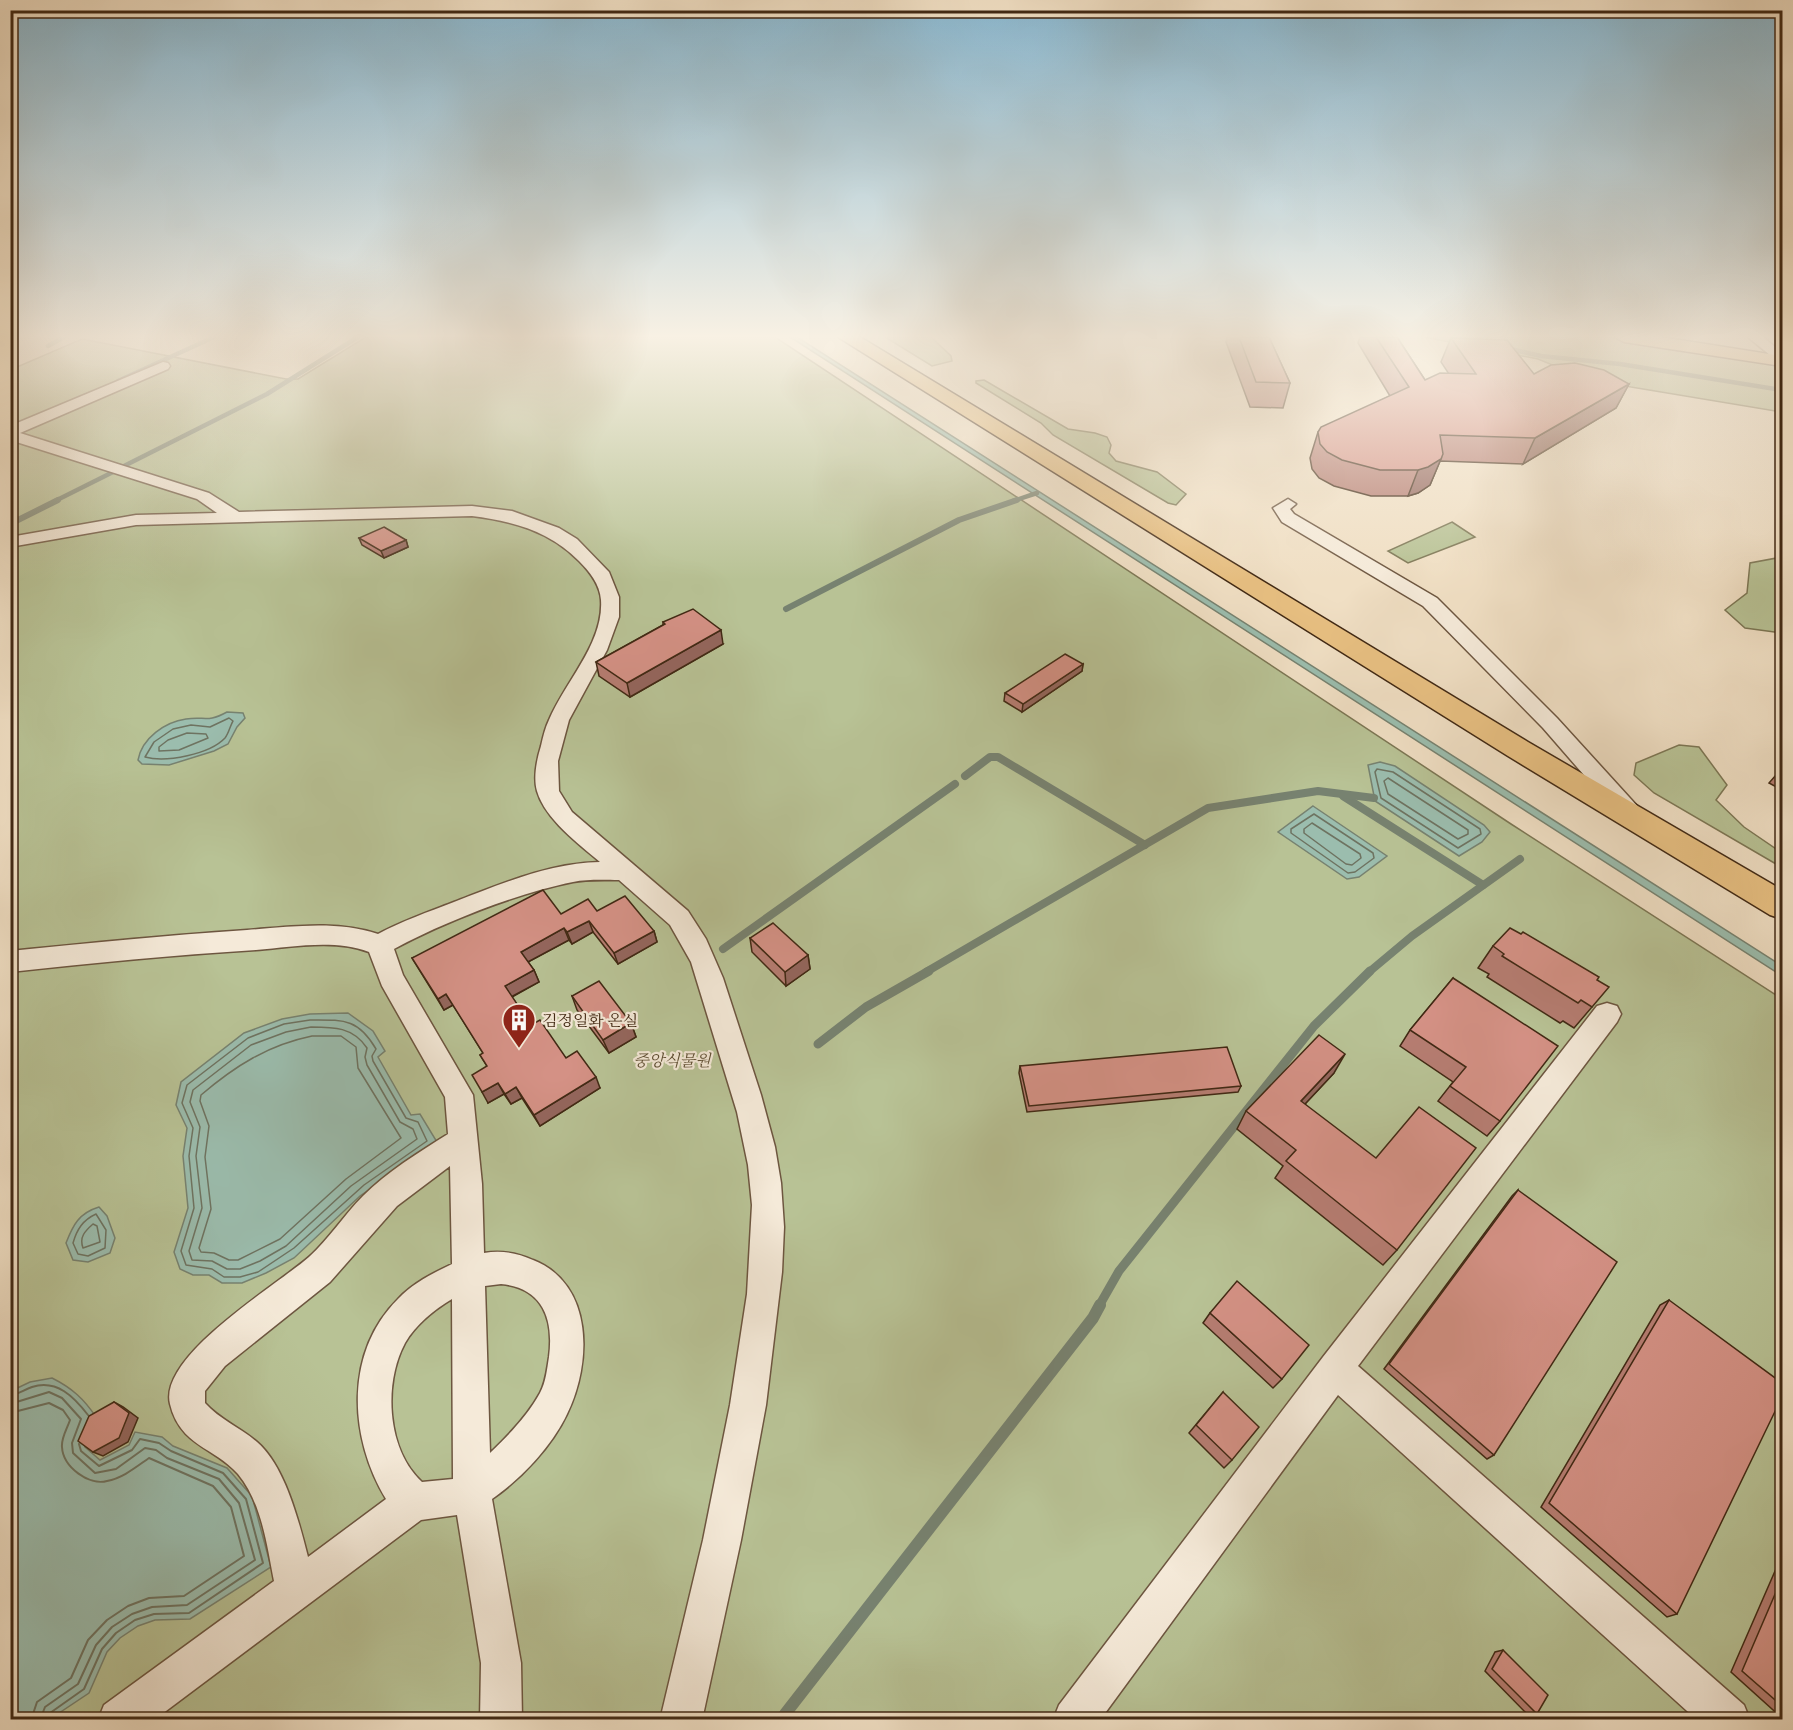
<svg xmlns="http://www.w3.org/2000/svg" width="1793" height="1730" font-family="'IM FELL Great Primer','Noto Serif KR',serif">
<rect width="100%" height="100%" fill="#f0dfc4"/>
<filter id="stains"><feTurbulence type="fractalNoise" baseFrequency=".00333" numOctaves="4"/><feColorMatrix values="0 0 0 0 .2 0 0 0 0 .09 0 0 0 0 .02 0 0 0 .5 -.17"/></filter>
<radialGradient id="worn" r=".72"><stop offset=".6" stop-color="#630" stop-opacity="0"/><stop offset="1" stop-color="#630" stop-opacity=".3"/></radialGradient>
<g fill="#b8c295" stroke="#7c7654" stroke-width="1.5">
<polygon points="366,337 775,337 1511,824 1782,999 1782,1719 11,1719 10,370 82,339 286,379 298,379"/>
<polygon points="885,337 931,337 951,356 952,361 932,366"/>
<polygon points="1424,337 1605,337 1782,365 1782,412 1589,380 1538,359"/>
<polygon points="984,380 1068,429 1095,433 1107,437 1111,445 1109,453 1116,461 1157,472 1186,494 1176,505 1168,503 1053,435 1041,423 976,383 976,381"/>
<polygon points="1452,522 1475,537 1408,563 1388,551"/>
<polygon points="1782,557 1782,633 1745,628 1725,610 1747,593 1750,563"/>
<polygon points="1679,745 1699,747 1727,785 1716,800 1744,827 1782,853 1782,859 1776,864 1654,793 1634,775 1636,763"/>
</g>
<g fill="#9bbdae" stroke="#778270" stroke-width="1.5">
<polygon points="790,337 797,337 1782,966 1782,976"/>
<path d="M227,712L243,713L245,718L237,727L228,744L214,751L169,765L142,764L138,760C142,738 165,722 186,719C205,716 207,723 227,712Z"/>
<polygon points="1380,762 1395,766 1484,825 1490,832 1482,842 1459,856 1375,801 1368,765"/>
<polygon points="1313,806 1387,856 1359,877 1347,879 1278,832"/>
<polygon points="348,1013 373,1031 385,1051 378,1057 411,1115 420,1114 437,1142 360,1196 294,1258 266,1273 242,1283 222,1283 209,1275 193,1275 180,1269 174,1252 188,1208 183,1156 187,1128 176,1105 181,1082 244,1033 282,1019 310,1014"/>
<path d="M99,1207L107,1216L115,1238L110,1253L88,1262L73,1260L66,1243C73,1225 79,1213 99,1207Z"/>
<path d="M52,1378C72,1388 84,1399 96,1417L85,1447L100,1460L129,1445L135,1432L162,1437L173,1446L227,1468L252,1496L271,1567L190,1619L155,1620L138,1626L120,1638L107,1652L89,1693L50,1719L11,1720V1391L30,1382Z"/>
</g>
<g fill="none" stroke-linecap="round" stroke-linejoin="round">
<g stroke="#6e7361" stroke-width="1.5">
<path d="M229,718L233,721C230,726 229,733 225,738C210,754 166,763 145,757L154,742L173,729L191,725L210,727Z"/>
<polygon points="187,733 206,734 208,738 179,750 159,751 159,747 168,740"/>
<polygon points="1377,769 1393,772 1480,829 1481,834 1458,848 1381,798 1375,772"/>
<polygon points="1388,778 1468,830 1468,834 1458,839 1388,794 1384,781"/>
<polygon points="1314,814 1373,853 1374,858 1355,872 1348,873 1291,833 1291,829"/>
<polygon points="1312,823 1360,854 1361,858 1352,865 1346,864 1304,833 1304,829"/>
<path d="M310,1020C343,1020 358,1018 376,1049L372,1056L373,1061L406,1118L418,1122L427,1141L364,1185L294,1248L258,1272L240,1277H224L212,1269L186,1265L181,1251L194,1208L189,1156L193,1128L182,1103L187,1085L248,1038L284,1024Z"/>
<path d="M311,1027C334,1027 353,1027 367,1048L365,1057L367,1065L400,1122L413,1129L417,1139L351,1186L286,1246L260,1261L240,1269H227L212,1261L192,1260L189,1251L202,1208L196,1156L200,1127L190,1102L193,1090L251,1045L286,1032Z"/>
<path d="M312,1036H341L356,1047L358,1068L401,1138L346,1179L280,1239L238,1260H229L214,1253L201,1252L199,1248L211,1209L205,1157L209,1126L200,1101L201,1095C235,1066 268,1045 312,1036Z"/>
<path d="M96,1214L106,1230L105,1248L88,1256L78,1254L73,1243C77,1229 83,1220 96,1214Z"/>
<path d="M93,1224L97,1226L100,1242L83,1248C79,1237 85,1231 93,1224Z"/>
</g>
<g stroke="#6e7361" stroke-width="2">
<path d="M10,1396C18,1394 24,1390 32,1387C57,1379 74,1397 88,1415"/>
<polyline points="10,1404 49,1392 62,1398 81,1419 72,1443 73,1453 95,1473 116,1469 145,1448 156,1450 167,1458 219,1479 239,1503 255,1560 187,1605 152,1607 132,1614 112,1627 96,1645 78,1684 45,1707 40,1720"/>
<path d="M10,1413L49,1403L63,1410L70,1420C67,1429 61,1438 62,1447C63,1467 89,1486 107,1481C123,1478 136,1467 149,1458L213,1486L231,1507L244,1556L184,1596L149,1598L128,1606L107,1620L88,1640L71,1678L37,1702L31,1720"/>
<polyline points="48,1720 50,1713 84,1689 102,1649 116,1633 135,1620 154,1614 189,1613 263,1563 246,1499 223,1473 171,1451 159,1443 140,1439 132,1450 99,1466 81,1451 79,1444"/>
</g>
<g stroke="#778270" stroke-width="4.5">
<polyline points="48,346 64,337"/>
<polyline points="1506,348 1541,356 1620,364 1782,390"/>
<polyline points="118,381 214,337"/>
<polyline points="122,467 267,394 358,337"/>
<polyline points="55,501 115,471"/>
<polyline points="1013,501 1037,493"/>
</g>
<g stroke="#778270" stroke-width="6">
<polyline points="10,524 58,500"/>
<polyline points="786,609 959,520 1017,500"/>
</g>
<g stroke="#778270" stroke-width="8">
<polyline points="965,776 990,757 998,757 1145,845"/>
<polyline points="1343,796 1483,885"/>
<polyline points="723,949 955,784"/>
<polyline points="926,972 1208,808 1318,791 1374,798"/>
<polyline points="1369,972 1412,936 1520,859"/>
</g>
<g stroke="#778270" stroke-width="9">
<polyline points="818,1044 866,1007 929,971"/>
<polyline points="1099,1306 1119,1271 1314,1026 1370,971"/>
</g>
<polyline stroke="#778270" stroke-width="12" points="785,1714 1093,1318 1100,1305"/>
<g stroke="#6d5640" stroke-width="3">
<g id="street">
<polygon points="1748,337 1763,337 1782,353 1776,357 1771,356"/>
<path d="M163,362L168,363L170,366L168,369L20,433L209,493L239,512L472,506L512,511L559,528L577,539L609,572L619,597V617L607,650L569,720L558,761L559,791L572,812L688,911L706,939L723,978L761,1095L775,1147L781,1183L784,1227L782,1272L766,1405L741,1540L702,1720H660L703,1540L730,1405L747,1294L752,1205L748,1165L737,1112L691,962L670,925L619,880C605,880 587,879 573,882C518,893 444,922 394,949L403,975L473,1095L482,1184L484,1253C502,1250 517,1253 533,1260C594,1284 592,1363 567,1414C552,1446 521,1479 492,1499L521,1663L522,1720H480L481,1663L457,1515L421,1520L154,1720H98L104,1705L274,1581C267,1546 262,1503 238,1474C214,1447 180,1446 170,1404C158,1356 277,1285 309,1257C329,1239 344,1215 363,1196C388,1171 418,1153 448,1134L445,1097L382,986L369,952C334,939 293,947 256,950C174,955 92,963 10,972V951C89,943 168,935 247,930C291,927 336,920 378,934C402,921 428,912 454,902C501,884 549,863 600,862C579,844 545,819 537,791C533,777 537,759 541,746C543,737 545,728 549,720C565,682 604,643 601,600C600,584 589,571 579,561C550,531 512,521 472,516L136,525L10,547V537L136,515L217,513L197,499L10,440V426ZM450,1166L452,1264C433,1273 413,1283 398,1299C344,1353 349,1438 386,1499L308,1557C299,1522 285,1466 257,1442C240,1427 220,1420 205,1403V1391L225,1366L330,1282L397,1206ZM501,1284C543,1288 554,1319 549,1357C547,1369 546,1382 540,1393C528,1415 508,1436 490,1453L485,1286ZM452,1299L453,1479L422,1482C387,1450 383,1384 405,1343C416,1324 434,1310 452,1299Z"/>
<polygon points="1288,499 1296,504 1290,509 1294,514 1437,598 1557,718 1639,808 1642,814 1639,820 1631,822 1623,820 1543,728 1423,606 1282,522 1273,508"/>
<polygon points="1607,1003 1617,1006 1621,1014 1617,1022 1358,1366 1744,1705 1750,1720 1697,1720 1338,1395 1100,1720 1053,1720 1059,1705 1323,1357 1597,1006"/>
</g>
</g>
<g stroke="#412914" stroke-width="3">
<polygon id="primary" points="838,337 860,337 1528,742 1782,890 1782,919 1770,915 1508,756"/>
</g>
<g stroke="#412914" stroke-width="3">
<polygon id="highway" points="1615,337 1661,337 1782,356 1782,366 1624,342"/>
</g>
<use href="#street" fill="#f5ead9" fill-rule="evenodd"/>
<use href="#primary" fill="#e8c082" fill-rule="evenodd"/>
<use href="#highway" fill="#e8c082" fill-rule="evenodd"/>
</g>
<g fill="#b67d72" stroke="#412914" stroke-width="1.5">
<polygon points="1227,337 1269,337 1290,383 1283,408 1250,407 1226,342"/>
<polygon points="1360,337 1397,337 1425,380 1449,374 1441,362 1451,338 1534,374 1629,384 1616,408 1523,464 1440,461 1430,485 1418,493 1408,496 1371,496 1334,486 1319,478 1312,469 1310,458 1318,432 1390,396 1358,343"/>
<polygon points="359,538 406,540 408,547 384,558 362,545"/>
<polygon points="663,622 723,644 630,697 599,676 596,662 663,625"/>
<polygon points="1083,664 1082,671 1022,712 1004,701 1005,693"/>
<polygon points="1782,768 1782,790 1769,783"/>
<polygon points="597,911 654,931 657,942 618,964 593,932 572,944 569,940 528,962 534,970 539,982 512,997 531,1025 566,1058 600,1088 540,1126 522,1098 511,1104 504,1094 488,1103 487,1066 480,1055 483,1053 453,1005 444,1010 412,958 561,914"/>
<polygon points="750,938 808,955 810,969 786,986 752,952"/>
<polygon points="1493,946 1597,980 1592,1007 1574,1028 1563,1021 1560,1023 1487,977 1489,974 1478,968"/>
<polygon points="1453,978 1500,1121 1487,1136 1438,1101 1453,1082 1400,1046 1410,1030"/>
<polygon points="572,996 631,1023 636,1037 609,1053 577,1010"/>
<polygon points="1020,1066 1241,1086 1238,1092 1027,1112 1019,1073"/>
<polygon points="1334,1073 1305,1104 1397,1250 1383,1265 1275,1178 1283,1166 1237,1129 1246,1111"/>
<polygon points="1518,1190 1494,1455 1487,1459 1384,1369 1512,1196"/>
<polygon points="1669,1300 1677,1614 1667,1617 1541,1507 1660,1305"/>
<polygon points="1210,1313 1282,1379 1273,1388 1203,1323"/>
<polygon points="1223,1392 1232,1460 1224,1468 1189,1433"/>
<polygon points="1782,1555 1782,1718 1731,1672"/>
<polygon points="1503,1650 1537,1714 1528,1715 1485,1671 1495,1652"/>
</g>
<g fill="#94665d" stroke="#412914" stroke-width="1.5">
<polygon points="1629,384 1616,408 1523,464 1535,438"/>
<polygon points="1441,459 1430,485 1418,493 1408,496 1418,470"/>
<polygon points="406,540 408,547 384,558 381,551"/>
<polygon points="721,630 723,644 630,697 627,683"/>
<polygon points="1083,664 1082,671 1022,712 1023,704"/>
<polygon points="589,921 593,932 572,944 567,932"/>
<polygon points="564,928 569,940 526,963 521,952"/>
<polygon points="654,931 657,942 618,964 614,953"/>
<polygon points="808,955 810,969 786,986 785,972"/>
<polygon points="534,970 539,982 511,997 505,986"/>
<polygon points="446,994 453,1005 444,1010 438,999"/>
<polygon points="631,1023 636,1037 609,1053 603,1040"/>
<polygon points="1345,1054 1334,1073 1291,1119 1301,1101"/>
<polygon points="596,1077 600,1088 540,1126 534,1115"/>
<polygon points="498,1083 504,1094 488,1103 482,1092"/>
<polygon points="516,1087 522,1098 511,1104 505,1094"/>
<polygon points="114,1402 123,1407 138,1418 128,1442 103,1456 93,1452"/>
</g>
<g fill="#d49185" stroke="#412914" stroke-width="1.5">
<polygon points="1239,337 1269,337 1290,383 1256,382"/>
<polygon points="1376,337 1397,337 1425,380 1440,373 1476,374 1451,338 1507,340 1534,374 1551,365 1575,363 1604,370 1629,384 1535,438 1440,435 1443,454 1441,459 1428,467 1418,470 1380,470 1342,460 1327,452 1320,444 1318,432 1321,427 1409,387"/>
<polygon points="384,527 406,540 381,551 359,538"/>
<polygon points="693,609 721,630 627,683 596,662 665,624 663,622"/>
<polygon points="1065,654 1083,664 1023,704 1005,693"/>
<polygon points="543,890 561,914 588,899 597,911 625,896 654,931 614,953 589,921 567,932 564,928 521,952 534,970 505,986 531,1025 540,1020 566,1058 577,1051 596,1077 534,1115 516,1087 505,1094 498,1083 482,1092 472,1075 487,1066 480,1055 483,1053 446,994 438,999 412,958"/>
<polygon points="773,923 808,955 785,972 750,938"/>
<polygon points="1510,928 1521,934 1523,932 1599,977 1597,980 1609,987 1592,1007 1581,1000 1578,1003 1502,956 1504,954 1493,946"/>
<polygon points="1453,978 1558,1046 1500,1121 1450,1086 1466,1067 1410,1030"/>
<polygon points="599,981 631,1023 603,1040 572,996"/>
<polygon points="1319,1035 1345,1054 1301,1101 1376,1158 1419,1107 1476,1148 1397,1250 1286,1161 1296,1150 1246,1111"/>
<polygon points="1227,1047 1241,1086 1029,1106 1020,1066"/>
<polygon points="1518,1190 1617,1262 1494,1455 1389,1364"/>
<polygon points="1237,1281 1309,1345 1282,1379 1210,1313"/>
<polygon points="1669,1300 1782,1383 1782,1397 1677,1614 1549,1503"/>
<polygon points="1223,1392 1259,1427 1232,1460 1196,1425"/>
<polygon points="114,1402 129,1413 119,1438 93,1452 78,1441 89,1416"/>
<polygon points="1782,1578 1782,1706 1742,1671"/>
<polygon points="1503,1650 1548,1695 1537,1714 1492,1669"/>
</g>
<linearGradient id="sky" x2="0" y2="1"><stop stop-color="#89b8d1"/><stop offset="0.58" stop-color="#f8f1e4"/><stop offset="1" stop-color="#f8f1e4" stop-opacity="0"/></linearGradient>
<rect width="1793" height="580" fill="url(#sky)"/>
<defs>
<g id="building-pin" transform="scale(1.725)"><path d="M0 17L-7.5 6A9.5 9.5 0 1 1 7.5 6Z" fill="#8f2418" stroke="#f5ead9"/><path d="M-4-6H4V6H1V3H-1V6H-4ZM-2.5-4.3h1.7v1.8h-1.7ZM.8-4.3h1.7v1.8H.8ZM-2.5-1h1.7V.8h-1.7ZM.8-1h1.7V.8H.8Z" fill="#fff"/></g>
</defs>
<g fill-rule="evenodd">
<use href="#building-pin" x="519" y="1020"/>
</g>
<g text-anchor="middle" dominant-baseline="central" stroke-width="4.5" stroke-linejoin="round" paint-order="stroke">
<g font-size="16" fill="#412914" stroke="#f5ead9" text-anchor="start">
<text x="542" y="1020">김정일화 온실</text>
</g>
<g font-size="16" font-style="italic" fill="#5f4f34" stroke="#f5ead9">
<text x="672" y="1060">중앙식물원</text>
</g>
</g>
<rect width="1793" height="1730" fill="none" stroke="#f0dfc4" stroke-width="36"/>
<rect x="12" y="12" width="1769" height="1706" fill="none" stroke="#412914" stroke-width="3"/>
<rect x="18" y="18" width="1757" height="1694" fill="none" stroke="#412914" stroke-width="1.5"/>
<rect width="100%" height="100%" filter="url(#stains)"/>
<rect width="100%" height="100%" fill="url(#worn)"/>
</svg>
